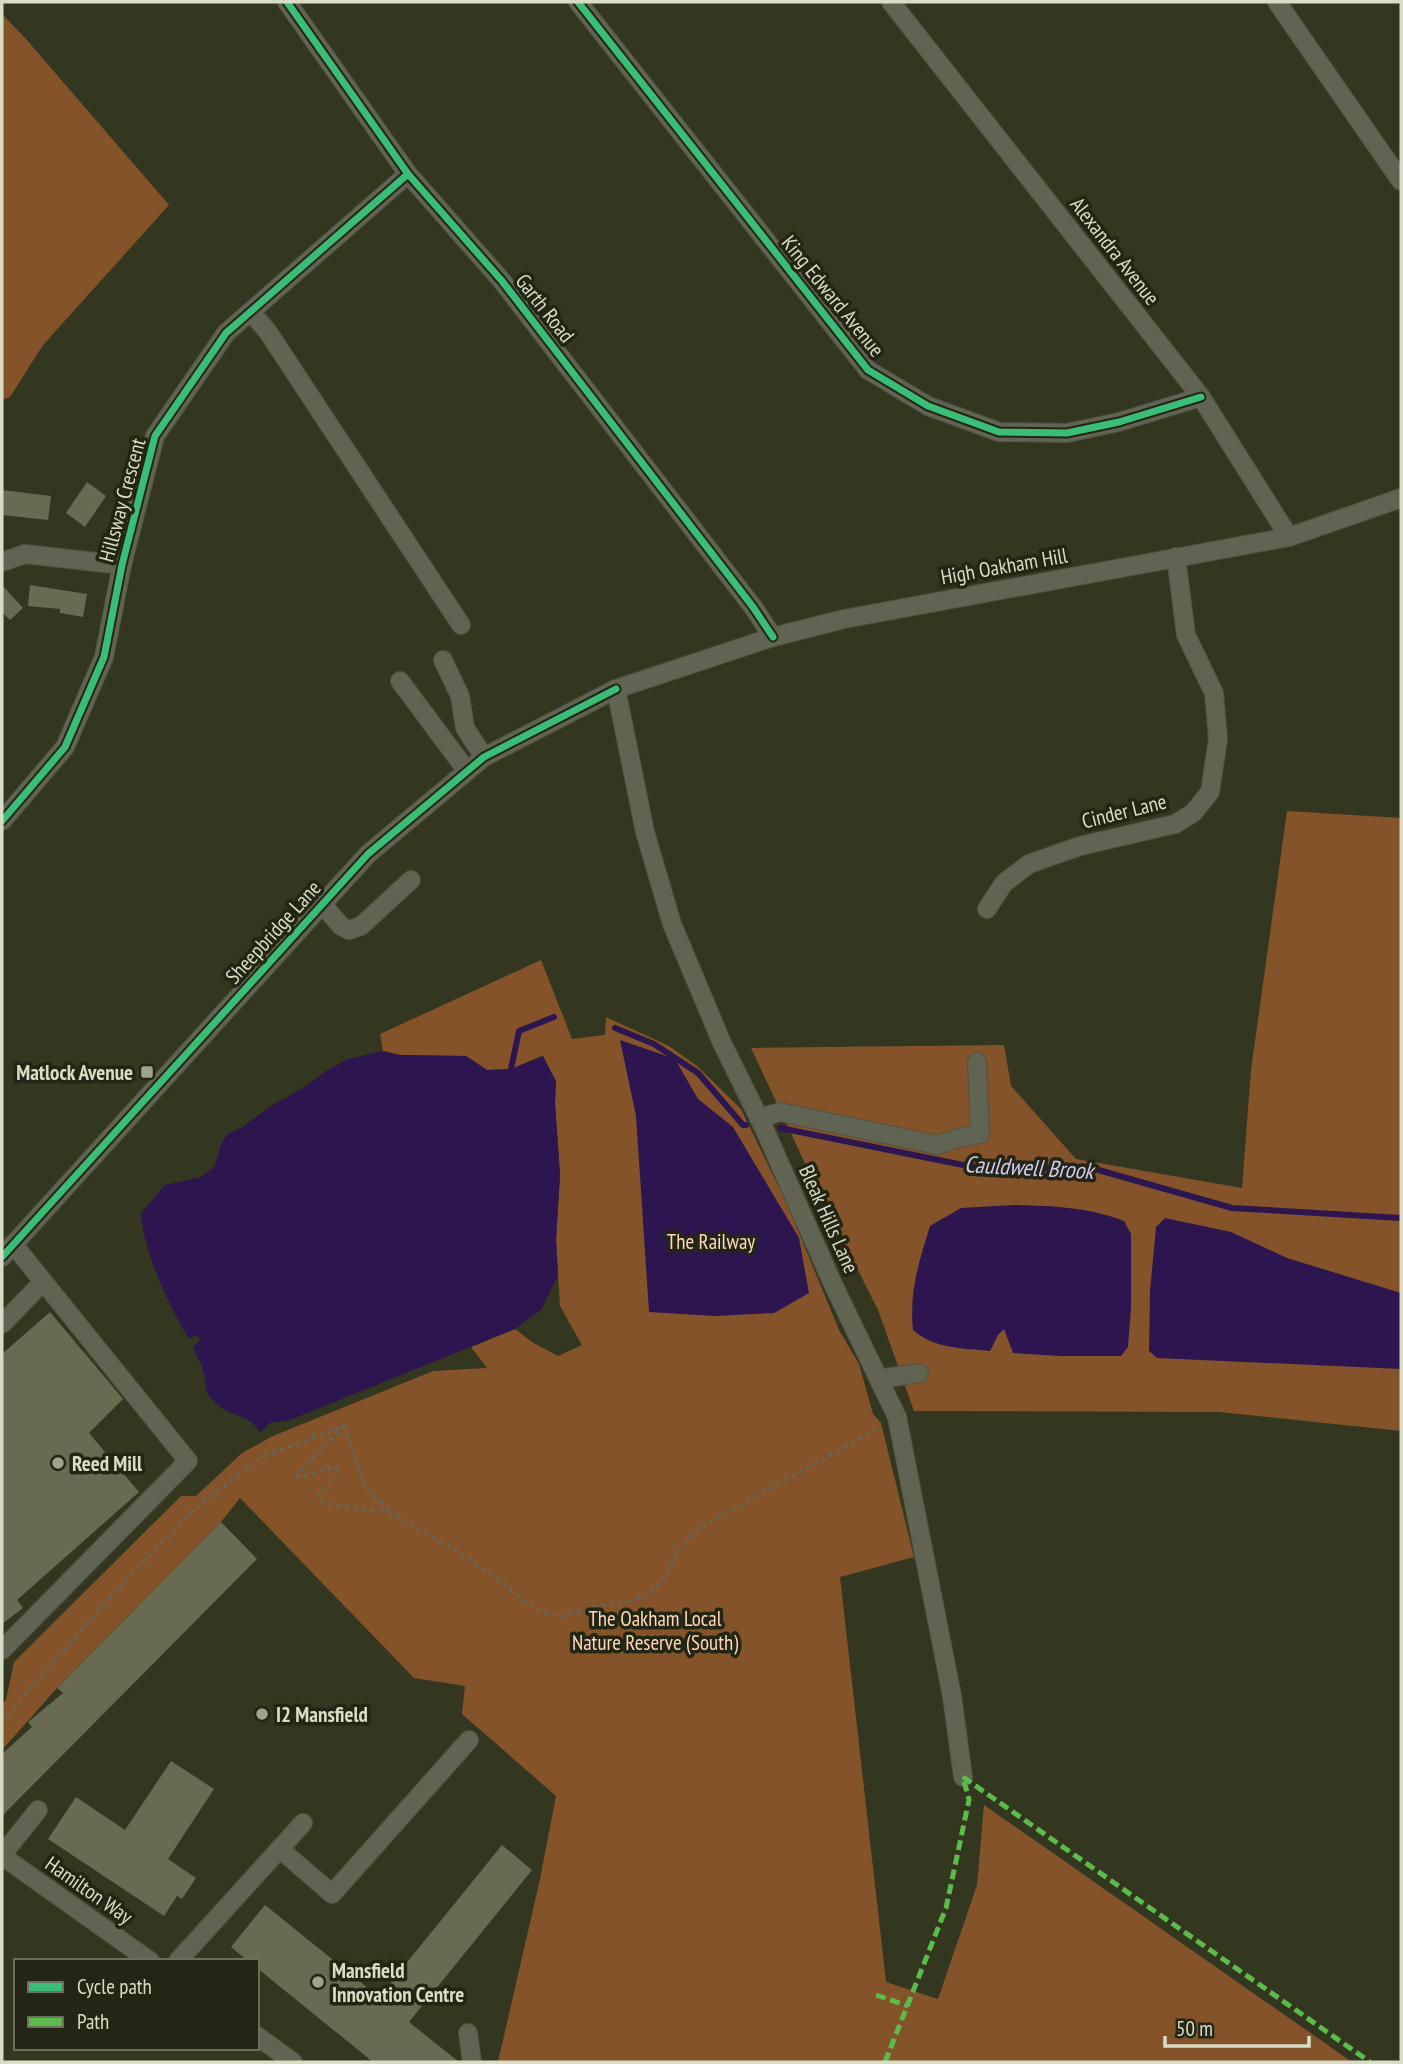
<svg xmlns="http://www.w3.org/2000/svg" width="1403" height="2064" font-family="'PT Sans Narrow',sans-serif">
<rect width="100%" height="100%" fill="#343720"/>
<g fill="#84532a">
<polygon points="2,14 26,39 169,205 43,345 10,397 2,400"/>
<polygon points="1287,811 1401,818 1401,1431 1219,1412 914,1411 878,1310 817,1189 751,1048 1004,1045 1011,1086 1076,1159 1242,1188 1251,1070"/>
<polygon points="541,960 572,1039 605,1035 606,1017 669,1046 697,1066 741,1109 787,1204 839,1330 859,1364 873,1414 881,1423 914,1557 840,1577 886,1982 938,1999 977,1885 984,1805 1352,2062 498,2062 540,1879 556,1796 462,1714 465,1686 414,1678 240,1498 221,1522 57,1688 2,1750 2,1705 6,1700 14,1662 181,1496 196,1496 242,1453 273,1436 433,1371 487,1368 471,1347 515,1329 532,1342 558,1356 582,1345 560,1306 556,1240 560,1175 555,1103 556,1081 542,1056 511,1069 487,1070 466,1056 400,1055 383,1051 380,1034"/>
</g>
<g fill="#2d164f">
<polygon points="620,1040 675,1059 698,1099 733,1127 799,1238 809,1293 774,1313 715,1316 649,1312 636,1116"/>
<path d="M383,1051L400,1055L466,1056L487,1070L511,1069L543,1056L556,1081L555,1103L560,1175L556,1240L558,1276L541,1310L515,1329L290,1420L270,1423L260,1433C251,1414 229,1417 216,1403C202,1390 207,1389 204,1374C202,1365 197,1356 193,1348L201,1339L196,1335L189,1339C169,1306 143,1251 141,1213L165,1185L201,1177L215,1166L221,1145L227,1134L241,1128L271,1106L301,1089L329,1069L348,1059Z"/>
<path d="M1014,1205C1052,1206 1087,1207 1124,1221L1131,1234V1307L1128,1347L1121,1356H1060L1013,1353L1004,1329L998,1335L990,1351C962,1348 935,1349 913,1330C909,1291 919,1262 930,1226L961,1208Z"/>
<polygon points="1165,1218 1231,1232 1287,1258 1401,1293 1401,1369 1157,1358 1149,1351 1150,1291 1156,1227"/>
</g>
<g fill="none" stroke-linecap="round" stroke-linejoin="round">
<g stroke="#2d164f" stroke-width="6">
<polyline points="615,1028 654,1044 698,1073 743,1125 746,1125"/>
<polyline points="511,1069 519,1031 554,1017"/>
<polyline points="780,1128 983,1169 1088,1167 1232,1208 1401,1218"/>
</g>
</g>
<g fill="#686b51">
<polygon points="87,482 106,496 85,527 66,513"/>
<polygon points="2,490 51,496 48,520 2,515"/>
<polygon points="2,585 23,608 10,620 2,612"/>
<polygon points="30,585 87,594 83,617 60,613 60,609 28,606"/>
<polygon points="50,1312 123,1399 89,1433 139,1492 17,1600 23,1608 2,1624 2,1354"/>
<polygon points="221,1522 257,1559 2,1816 2,1754 32,1727 28,1722 63,1693 57,1688"/>
<polygon points="171,1761 214,1789 168,1859 196,1878 182,1899 177,1896 164,1916 48,1839 76,1797 125,1830"/>
<polygon points="502,1845 532,1870 409,2022 459,2062 373,2062 257,1968 257,1961 248,1961 231,1947 265,1905 379,1997"/>
</g>
<g fill="none" stroke-linecap="round" stroke-linejoin="round">
<g stroke="#505340" stroke-width="20">
<g id="minor">
<polyline points="287,2 408,174 502,281 753,607 773,637"/>
<polyline points="578,2 868,370 928,406 999,432 1067,433 1119,422 1201,397"/>
<polyline points="891,2 1201,397 1289,537"/>
<polyline points="1277,2 1401,181"/>
<polyline points="251,312 268,332 461,625"/>
<polyline points="2,562 25,554 122,565"/>
<polyline points="443,660 460,696 465,728 484,757"/>
<polyline points="400,681 467,771"/>
<polyline points="616,689 645,832 672,924 722,1043 763,1126 832,1282 897,1417 952,1696 963,1777"/>
<polyline points="2,821 65,747 104,657 122,565 155,436 226,333 408,174"/>
<polyline points="322,904 341,926 349,930 361,926 411,880"/>
<polyline points="987,909 1004,883 1029,864 1080,846 1175,824 1193,813 1210,792 1218,739 1214,693 1186,635 1176,557"/>
<polyline points="759,1118 780,1112 937,1145 962,1137 980,1134 977,1062"/>
<polyline points="2,1257 368,854 484,757 616,689 773,637 844,619 1289,537 1401,498"/>
<polyline points="2,1324 43,1282"/>
<polyline points="879,1379 919,1373"/>
<polyline points="2,1650 188,1461 13,1244"/>
<polyline points="280,1849 332,1894 469,1740"/>
<polyline points="2,1855 38,1810"/>
<polyline points="2,1856 150,1961"/>
<polyline points="178,1961 303,1823"/>
<polyline points="468,2033 472,2062"/>
<polyline points="257,2036 293,2062"/>
</g>
</g>
<g stroke="#646656" stroke-width="3.5" stroke-dasharray="3.5 5" stroke-linecap="butt">
<polyline points="344,1426 366,1489 390,1511"/>
<polyline points="2,1721 123,1583 193,1510 262,1457 344,1426 297,1475 300,1478 334,1466 338,1473 318,1496 323,1503 392,1513 454,1549 497,1578 523,1600 545,1613 563,1616 598,1606 630,1601 650,1593 665,1577 679,1549 700,1527 881,1427"/>
</g>
<use href="#minor" stroke="#616453" stroke-width="18"/>
<g stroke="#5cbc4b" stroke-width="5" stroke-dasharray="10 5" stroke-linecap="butt">
<polyline points="963,1777 1370,2062"/>
<polyline points="876,1995 908,2006"/>
<polyline points="885,2062 946,1908 969,1800 963,1777"/>
</g>
<g stroke="#232614" stroke-width="11">
<g id="cycleway">
<polyline points="287,2 408,174 502,281 753,607 773,637"/>
<polyline points="578,2 868,370 928,406 999,432 1067,433 1119,422 1201,397"/>
<polyline points="2,821 65,747 104,657 122,565 155,436 226,333 408,174"/>
<polyline points="2,1257 368,854 484,757 616,689"/>
</g>
</g>
<use href="#cycleway" stroke="#3abd76" stroke-width="7"/>
</g>
<g fill="#9fa38c" stroke="#232614" stroke-width="2.5">
<rect x="140" y="1065" width="14" height="14" rx="3.5"/>
<circle cx="58" cy="1463" r="7"/>
<circle cx="262" cy="1714" r="7"/>
<circle cx="318" cy="1982" r="7"/>
</g>
<g text-anchor="middle" dominant-baseline="central" stroke-width="7" stroke-linejoin="round" paint-order="stroke">
<g font-size="21" fill="#d9ddc6" stroke="#232614">
<text transform="translate(1115 251) rotate(52)">Alexandra Avenue</text>
<text transform="translate(833 296) rotate(51)">King Edward Avenue</text>
<text transform="translate(545 308) rotate(52)">Garth Road</text>
<text transform="translate(122 500) rotate(-75)">Hillsway Crescent</text>
<text transform="translate(1004 566) rotate(-10)">High Oakham Hill</text>
<text transform="translate(1124 811) rotate(-14)">Cinder Lane</text>
<text transform="translate(273 932) rotate(-48)">Sheepbridge Lane</text>
<text transform="translate(829 1219) rotate(66)">Bleak Hills Lane</text>
<text transform="translate(89 1890) rotate(35)">Hamilton Way</text>
</g>
<g font-size="21" font-weight="bold" fill="#d9ddc6" stroke="#232614" text-anchor="start">
<text x="133" y="1072" text-anchor="end">Matlock Avenue</text>
<text x="72" y="1463">Reed Mill</text>
<text x="276" y="1714">I2 Mansfield</text>
<text x="332" y="1970">Mansfield<tspan x="332" dy="24">Innovation Centre</tspan></text>
</g>
<g font-size="21" fill="#fed7bc" stroke="#232614">
<text x="711" y="1241">The Railway</text>
<text x="655" y="1618">The Oakham Local<tspan x="655" dy="24">Nature Reserve (South)</tspan></text>
</g>
<g font-size="23" font-style="italic" fill="#d3c9f2" stroke="#232614">
<text transform="translate(1029 1167) rotate(3)">Cauldwell Brook</text>
</g>
</g>
<rect width="1403" height="2064" fill="none" stroke="#d9ddc6" stroke-width="7"/>
<rect x="14" y="1959" width="245" height="91" fill="#232614" stroke="#6c6f5b" stroke-width="2"/>
<rect x="28" y="1982" width="35" height="10" fill="#3abd76" stroke="#6c6f5b" stroke-width="2"/>
<text x="77" y="1994" font-size="21" fill="#d9ddc6">Cycle path</text>
<rect x="28" y="2017" width="35" height="10" fill="#5cbc4b" stroke="#6c6f5b" stroke-width="2"/>
<text x="77" y="2029" font-size="21" fill="#d9ddc6">Path</text>
<path d="M1165 2036v10h144v-10" fill="none" stroke="#d9ddc6" stroke-width="3.5"/>
<text x="1176" y="2036" font-size="21" fill="#d9ddc6" stroke="#232614" stroke-width="5" paint-order="stroke">50 m</text>
</svg>
